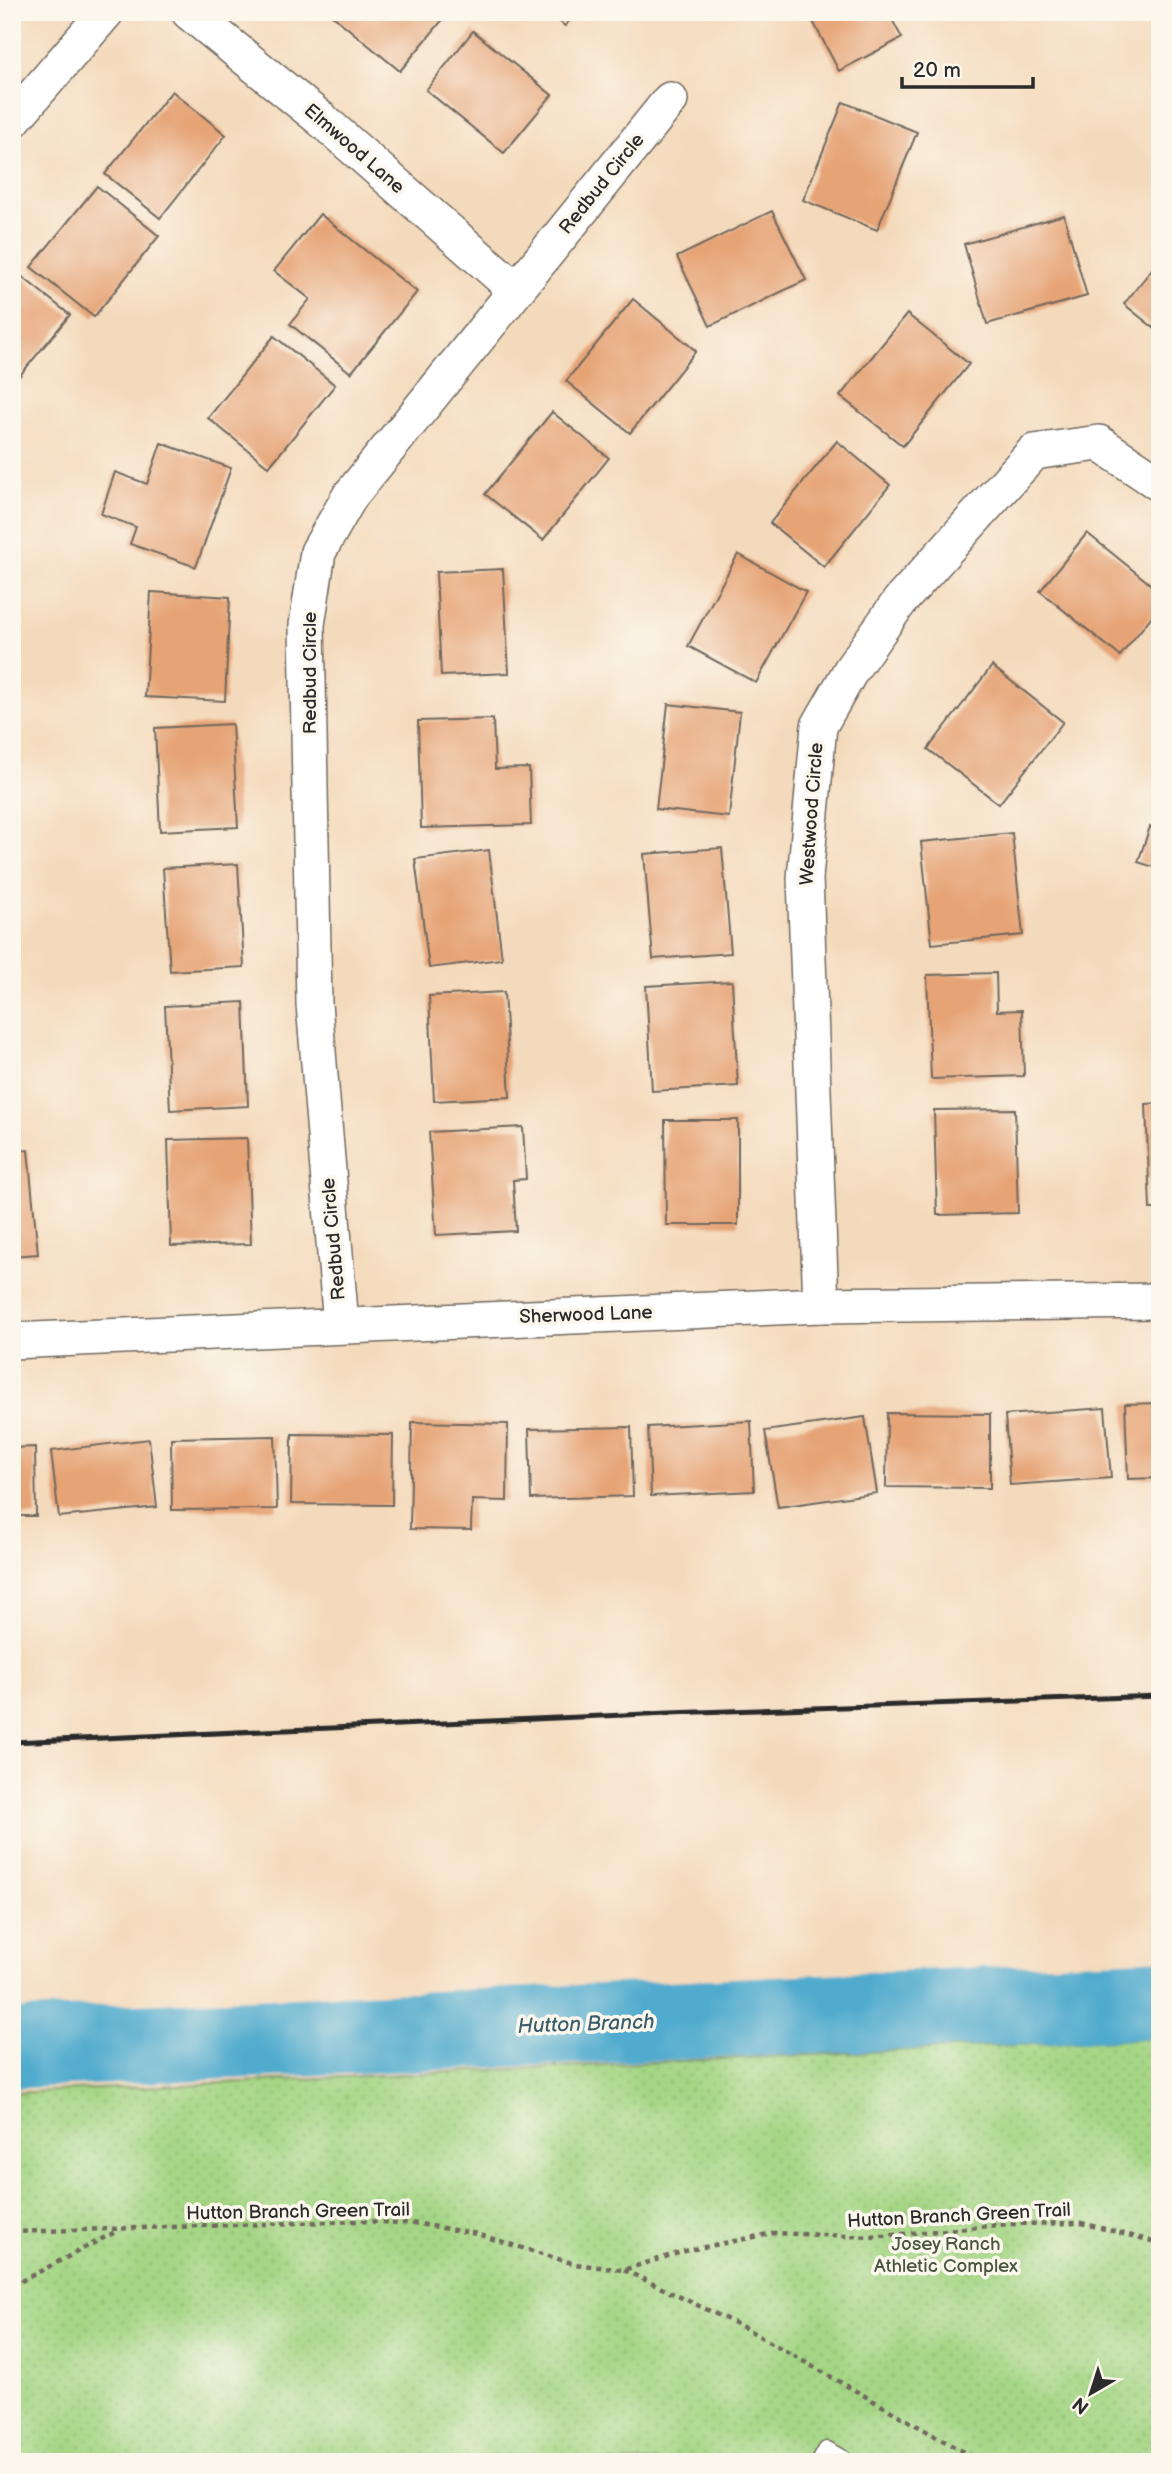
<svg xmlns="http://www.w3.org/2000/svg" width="1172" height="2474" font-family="'Balsamiq Sans',sans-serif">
<defs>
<pattern id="park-dots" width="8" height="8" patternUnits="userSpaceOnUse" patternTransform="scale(1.75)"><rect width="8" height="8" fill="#a5d685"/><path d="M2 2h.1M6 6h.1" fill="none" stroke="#8eb873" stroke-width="1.8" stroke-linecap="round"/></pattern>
</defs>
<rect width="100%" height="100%" fill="#fbf7ec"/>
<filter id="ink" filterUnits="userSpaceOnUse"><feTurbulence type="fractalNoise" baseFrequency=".0143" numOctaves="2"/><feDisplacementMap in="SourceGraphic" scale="14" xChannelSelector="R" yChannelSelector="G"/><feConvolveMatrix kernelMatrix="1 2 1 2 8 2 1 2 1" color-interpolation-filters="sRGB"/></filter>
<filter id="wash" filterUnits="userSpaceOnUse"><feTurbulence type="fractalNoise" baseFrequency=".00686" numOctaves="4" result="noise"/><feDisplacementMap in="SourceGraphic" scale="28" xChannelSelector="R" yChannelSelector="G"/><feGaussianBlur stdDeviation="1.57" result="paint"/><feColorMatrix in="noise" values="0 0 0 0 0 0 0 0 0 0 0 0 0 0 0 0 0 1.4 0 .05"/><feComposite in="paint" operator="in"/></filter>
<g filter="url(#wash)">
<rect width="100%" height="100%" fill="#f4dabc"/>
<polygon fill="url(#park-dots)" stroke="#688058" stroke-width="2" points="1160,2038 1160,2462 12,2462 12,2093"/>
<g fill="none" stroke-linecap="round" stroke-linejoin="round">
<polyline stroke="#51abce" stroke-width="79" points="12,2049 1160,1999"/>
</g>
<g id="blocks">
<g fill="#e6a375">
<polygon points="328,12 439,12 445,17 400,71"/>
<polygon points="547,12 576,12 565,26"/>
<polygon points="808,12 888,12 902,38 839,71"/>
<polygon points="473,31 552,95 504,153 426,90"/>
<polygon points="172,91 226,135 160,218 105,174"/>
<polygon points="843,102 917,132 877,230 803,200"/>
<polygon points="97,186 159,236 94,317 31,267"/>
<polygon points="772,211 806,280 710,326 677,257"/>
<polygon points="320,214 417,292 351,373 290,324 310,299 274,271"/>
<polygon points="1064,215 1087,296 987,324 964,244"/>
<polygon points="1160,259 1160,333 1124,304"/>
<polygon points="15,271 70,315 12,385 12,274"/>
<polygon points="633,299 696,351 630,433 566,381"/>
<polygon points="907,314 969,364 903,446 840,396"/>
<polygon points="274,336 335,385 269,467 208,418"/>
<polygon points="552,412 609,458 543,540 485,494"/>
<polygon points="837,441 890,485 824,567 770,523"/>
<polygon points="161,443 231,468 196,567 130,544 136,527 101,514 115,472 147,484"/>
<polygon points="1087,533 1160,592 1160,606 1120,656 1040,591"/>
<polygon points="738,554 806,592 756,683 688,646"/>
<polygon points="503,569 509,673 441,676 436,572"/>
<polygon points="151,592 230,597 225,701 145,697"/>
<polygon points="992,666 1063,722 999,804 928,749"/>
<polygon points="668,704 740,712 729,817 656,809"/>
<polygon points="493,719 495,769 529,768 531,825 421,828 418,721"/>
<polygon points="232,724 238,827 160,831 155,728"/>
<polygon points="1150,827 1160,830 1160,869 1138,862"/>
<polygon points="1012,833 1023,935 932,944 921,842"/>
<polygon points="722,848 731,953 653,959 644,854"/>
<polygon points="489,850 502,959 429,968 415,859"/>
<polygon points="238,864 244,967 170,971 163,868"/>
<polygon points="996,973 997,1011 1022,1010 1024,1076 931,1079 927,975"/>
<polygon points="12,979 17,1015 12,1016"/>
<polygon points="732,981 738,1086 652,1091 646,986"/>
<polygon points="504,992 510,1097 434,1101 429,996"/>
<polygon points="244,1002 248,1106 170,1110 165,1006"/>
<polygon points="12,1071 20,1135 12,1135"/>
<polygon points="1160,1103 1160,1209 1150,1209 1146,1104"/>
<polygon points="1015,1109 1018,1213 937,1215 934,1110"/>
<polygon points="665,1120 738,1120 738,1225 666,1225"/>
<polygon points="523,1127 526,1179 513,1180 516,1231 436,1235 429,1132"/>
<polygon points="247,1138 251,1244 171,1246 168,1140"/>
<polygon points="28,1150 38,1254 12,1256 12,1152"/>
<polygon points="1160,1403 1160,1478 1128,1479 1125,1404"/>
<polygon points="1105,1408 1111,1478 1010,1485 1005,1415"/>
<polygon points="887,1413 990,1414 990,1488 886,1487"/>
<polygon points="865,1417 877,1493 778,1507 765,1431"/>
<polygon points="751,1421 754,1491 651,1496 648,1427"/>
<polygon points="412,1422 508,1424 507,1501 472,1500 471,1530 410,1529"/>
<polygon points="631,1427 633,1496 531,1499 529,1429"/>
<polygon points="292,1434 393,1435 392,1505 291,1504"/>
<polygon points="275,1436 277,1509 172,1510 171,1438"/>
<polygon points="149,1439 157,1507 59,1517 51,1451"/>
<polygon points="35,1447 36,1516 12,1516 12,1448"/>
</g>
</g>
</g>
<g filter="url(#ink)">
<use href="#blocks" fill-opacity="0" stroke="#71685e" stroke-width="2"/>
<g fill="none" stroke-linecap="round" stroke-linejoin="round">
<g stroke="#71685e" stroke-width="21">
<polyline id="lane" points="821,2462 827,2451 846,2462"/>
</g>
<g stroke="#71685e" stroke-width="38">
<g id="street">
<polyline points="189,12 321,119 516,290"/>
<polyline points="12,121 106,12"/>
<polyline points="821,1305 805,878 819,726 851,670 900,601 1034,452 1099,443 1160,484"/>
<polyline points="341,1325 314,1004 307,625 318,552 350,496 670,100"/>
<polyline points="12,1341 821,1305 1160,1301"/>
</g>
</g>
<g stroke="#71685e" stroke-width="4.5" stroke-dasharray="5 5" stroke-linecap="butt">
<polyline points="12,2232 360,2221 420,2224 477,2234 575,2264 623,2270 685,2251 774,2233 872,2237 1009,2224 1081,2223 1160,2243"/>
<polyline points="624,2270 745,2328 981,2462"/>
<polyline points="12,2286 117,2231"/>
</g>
<use href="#lane" stroke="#fff" stroke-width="18"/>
<use href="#street" stroke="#fff" stroke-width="35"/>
<polyline stroke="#2b2b2b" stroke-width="5" points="12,1742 669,1713 1160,1696"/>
</g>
</g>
<g text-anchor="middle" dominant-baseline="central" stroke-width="7" stroke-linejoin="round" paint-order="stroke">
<g font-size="19" fill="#2b2b2b" stroke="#fbf7ec">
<text transform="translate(354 149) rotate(41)">Elmwood Lane</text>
<text transform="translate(602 184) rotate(-51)">Redbud Circle</text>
<text transform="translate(310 673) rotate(-90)">Redbud Circle</text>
<text transform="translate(812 814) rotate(-86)">Westwood Circle</text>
<text transform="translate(334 1239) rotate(-95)">Redbud Circle</text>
<text transform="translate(586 1315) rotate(-2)">Sherwood Lane</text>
<text transform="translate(298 2212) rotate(-1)">Hutton Branch Green Trail</text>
<text transform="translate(959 2216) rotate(-3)">Hutton Branch Green Trail</text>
</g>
<g font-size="19" fill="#4a5642" stroke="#fbf7ec">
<text x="946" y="2244">Josey Ranch<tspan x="946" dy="22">Athletic Complex</tspan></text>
</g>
<g font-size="21" font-style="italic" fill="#3a5e6c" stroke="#fbf7ec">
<text transform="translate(586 2024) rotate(-2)">Hutton Branch</text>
</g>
</g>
<rect width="1172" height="2474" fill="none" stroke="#fbf7ec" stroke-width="42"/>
<g transform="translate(1091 2393) rotate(219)" stroke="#fbf7ec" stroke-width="5" paint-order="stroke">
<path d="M0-5L12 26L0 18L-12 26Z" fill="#2b2b2b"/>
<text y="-10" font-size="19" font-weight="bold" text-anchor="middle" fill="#2b2b2b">N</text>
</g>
<path d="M902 77v10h131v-10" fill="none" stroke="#2b2b2b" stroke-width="3.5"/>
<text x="913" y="77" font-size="21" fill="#2b2b2b" stroke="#fbf7ec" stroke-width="5" paint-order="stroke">20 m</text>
</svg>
